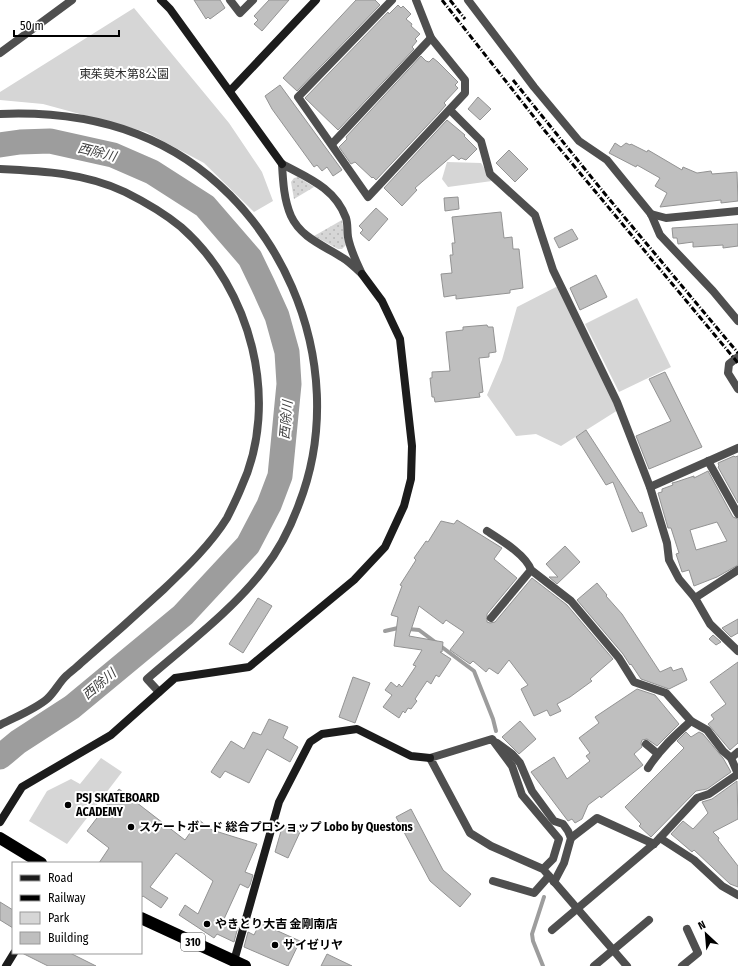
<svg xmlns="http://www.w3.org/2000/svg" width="738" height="966" font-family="'Fira Sans Condensed','Noto Sans JP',sans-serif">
<defs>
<pattern id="garden-dots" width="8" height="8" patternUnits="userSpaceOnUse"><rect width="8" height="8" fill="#d6d6d6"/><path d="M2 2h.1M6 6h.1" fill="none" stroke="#b6b6b6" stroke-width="1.8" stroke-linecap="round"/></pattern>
</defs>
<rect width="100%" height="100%" fill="#fff"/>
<g fill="#d6d6d6">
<polygon points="134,8 229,123 262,172 273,201 254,212 204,163 146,132 43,104 0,100 0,92"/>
<polygon points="447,162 481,163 492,181 448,187 442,179"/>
<polygon points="558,286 618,410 561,446 536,434 516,436 487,395 502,360 517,307"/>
<polygon points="637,298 671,367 619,392 585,324"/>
<polygon points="101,758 122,772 67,844 29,821 47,791 71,779 80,784"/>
</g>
<g fill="url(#garden-dots)">
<polygon points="298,177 314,187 294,199 291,182 294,178"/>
<polygon points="342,220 346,245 342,249 338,249 314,236"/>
</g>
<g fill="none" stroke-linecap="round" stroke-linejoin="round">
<g stroke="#9d9d9d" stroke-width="4">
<polyline points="385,631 398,628 419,630 474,671 493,719 496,731"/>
<polyline points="543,966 533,941 532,934 544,897"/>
</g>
<polyline stroke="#9d9d9d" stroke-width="25" points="0,145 20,142 50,141 113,155 152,172 205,206 250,258 263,285 277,316 287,352 289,384 280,476 269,505 248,545 183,615 72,707 18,742 0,757"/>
</g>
<g fill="#bfbfbf" stroke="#939393" fill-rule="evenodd">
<polygon points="194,0 220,0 225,8 210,19 208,17 206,19"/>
<polygon points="269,0 289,0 262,31 254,24 258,20 254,16"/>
<polygon points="356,0 375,0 380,5 297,91 283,78"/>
<polygon points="398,5 401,8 403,6 411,14 406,19 412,24 411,26 420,34 415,39 417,41 412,47 414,49 338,130 305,98 388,12 389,14"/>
<polygon points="421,56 426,61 429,62 433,58 438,62 458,82 455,85 458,88 444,103 446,105 439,113 376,180 373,177 372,178 355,162 351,164 339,147 347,139 346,137"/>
<polygon points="280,85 342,170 333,176 327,167 322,171 317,165 314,167 272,109 265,96"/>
<polygon points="478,97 491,109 480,120 468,109"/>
<polygon points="447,120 465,135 464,136 477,149 466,160 461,158 459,160 453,155 415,188 417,190 402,206 384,188"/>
<polygon points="615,143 621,147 626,143 630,145 631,144 647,152 648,150 682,170 683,167 697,173 711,171 712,174 737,172 738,201 721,203 721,200 660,207 667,193 655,186 660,178 637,165 636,167 609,153"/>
<polygon points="509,150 528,169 515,182 496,163"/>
<polygon points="458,197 459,209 445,211 444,198"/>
<polygon points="376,208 388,219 369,241 360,233 363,230 359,226"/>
<polygon points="501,212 504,238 512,237 513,249 519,249 523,288 510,290 510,293 456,299 456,295 444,297 441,274 452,273 450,255 453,255 452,243 455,243 452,217"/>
<polygon points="738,224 738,246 723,248 723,245 693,247 693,242 678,244 677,238 673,238 672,228"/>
<polygon points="572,229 578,239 559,248 554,238"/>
<polygon points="596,275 607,297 580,310 570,288"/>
<polygon points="487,325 488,327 493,327 496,352 489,353 489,357 479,358 483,392 479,393 480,397 435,402 434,397 432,397 430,378 432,378 432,372 450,371 446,332 463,330 463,327"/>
<polygon points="665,372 702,447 649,469 636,436 671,421 649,379"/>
<polygon points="586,430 638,510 640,513 642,512 647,526 632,532 613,482 606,485 576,437"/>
<polygon points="734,456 735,457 738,456 738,503 718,467 719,466 718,463"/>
<path d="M708,471L733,517L738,519V565L717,577L694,586L689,570L682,572L676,554L679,553L671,528H668L658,493L662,492V489L673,485L672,483L676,482L694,476V478ZM717,522L727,541L696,550L690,530Z"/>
<polygon points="457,520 502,548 494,559 517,578 487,614 487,622 490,623 495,622 532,578 567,605 613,659 590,679 592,681 570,697 557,704 561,711 550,716 547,710 534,716 521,689 528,685 509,660 498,674 489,668 486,672 473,661 470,664 450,650 464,632 446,620 443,624 419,606 409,636 443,642 442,652 440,652 451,659 439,677 436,675 431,684 427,681 415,699 417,701 411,709 408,708 405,713 403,711 399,718 383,707 392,695 385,690 391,682 397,687 399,684 402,687 416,666 413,665 422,650 394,646 398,617 391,615 402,586 400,585 416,560 414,558 426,541 428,542 441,521 454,524"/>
<polygon points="565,546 580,562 557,584 549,577 558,577 546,564"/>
<polygon points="597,583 607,595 606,596 622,614 660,672 671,667 673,671 682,668 687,680 669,689 641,679 631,664 630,665 623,654 577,600"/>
<polygon points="258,598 272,606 243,653 229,644"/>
<polygon points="738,619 738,633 731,637 722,628"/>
<polygon points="713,635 721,642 716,645 709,639"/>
<polygon points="738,662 738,743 730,750 708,724 714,719 711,715 726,704 710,682"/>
<polygon points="353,677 370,683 355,723 339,717"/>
<polygon points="637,689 655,695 679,724 657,746 647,739 642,740 641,743 642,747 634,754 643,765 601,798 600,796 588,805 582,819 575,823 572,819 568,821 531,772 554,757 567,779 590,761 586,756 590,753 579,738 599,723 595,717"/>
<polygon points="269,719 288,727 283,738 298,747 290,762 267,749 249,783 225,771 220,778 211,772 231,741 244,749 253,732 261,735"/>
<polygon points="520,721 536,739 519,754 502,737"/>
<polygon points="686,732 691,737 699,732 703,734 723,758 731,772 707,789 696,791 651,837 639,826 641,824 625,807 684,748 677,741"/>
<polygon points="737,781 738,819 713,832 719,838 718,840 738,866 738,887 730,884 694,850 692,852 671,834 683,821 693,829 708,813 702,802 712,799"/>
<polygon points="119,789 185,840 199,820 212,830 257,844 245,872 253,875 250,885 248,888 240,884 224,919 238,927 234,942 217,934 214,938 179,915 185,905 198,914 213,881 176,853 150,887 168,898 161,908 143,896 141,898 141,863 99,863 109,848 87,831"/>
<polygon points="411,809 443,870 471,894 460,907 430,881 396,817"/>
<polygon points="283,824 300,832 288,858 275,852"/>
<polygon points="0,902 13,910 13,928 0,920"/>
<polygon points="260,923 300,941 288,966 244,947 248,932 254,935"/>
<polygon points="22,953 70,953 96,966 48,966"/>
<polygon points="327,954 352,966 321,966"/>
</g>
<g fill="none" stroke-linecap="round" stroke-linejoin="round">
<g stroke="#4f4f4f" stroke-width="8">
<polyline points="230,0 240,13 253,0"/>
<polyline points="392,0 298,97 368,197 465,93 465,80 431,38 416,0"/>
<polyline points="468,0 534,87 579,141 607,160 651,214 660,235 713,291 738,321"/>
<polyline points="0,53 72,0"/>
<polyline points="450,110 481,141 490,174 535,215 553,270 617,402 650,487 667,543 669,560 679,579 695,598 710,624 738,651"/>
<path d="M0,114C48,112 93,117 137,134C279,189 354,363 299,504C291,526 279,550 264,569C235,608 185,646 147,679L159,692"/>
<polyline points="332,144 431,38"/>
<path d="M282,164C283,182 284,200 291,216C301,238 325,246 343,258C350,262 356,269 362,274"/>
<path d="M282,164C308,178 335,188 346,218C348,224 347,231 348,237C350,249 356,261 361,272"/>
<path d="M0,169C43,171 85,173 125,192C145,202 164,213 181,227C251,288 281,402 241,488C237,498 232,508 227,518C211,544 186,568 164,589C137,614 109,639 81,663C76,668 70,672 65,677C59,683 54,693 47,699C34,710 15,717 0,725"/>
<polyline points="651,214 666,218 738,211"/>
<polyline points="738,357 729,364 728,373 738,389"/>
<polyline points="708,461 738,514"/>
<polyline points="650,487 738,448"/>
<path d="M487,531C501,540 526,555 531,570L571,601L619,658L634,682L666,693L691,721L707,730L723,751L731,758L738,774"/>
<polyline points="695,598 738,570"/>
<polyline points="491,618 531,570"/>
<polyline points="497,743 512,754 520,763 532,791 554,821 563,824 568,831 571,838 564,863 554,882"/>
<polyline points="646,744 658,754"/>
<polyline points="731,758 738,752"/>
<path d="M648,768C660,749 675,735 691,721"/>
<polyline points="571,838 597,818 654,844"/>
<polyline points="660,838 694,860 722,886 738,895"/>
<polyline points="543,869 553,859 559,839 522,795 512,766 492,739 430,758 470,833 491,846 543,869 627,966"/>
<polyline points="493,881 534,893 549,876"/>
<polyline points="552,930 656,842 697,798 709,794 738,774"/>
<polyline points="594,966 649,920"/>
<polyline points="682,966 698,953 687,929"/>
</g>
<g stroke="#1c1c1c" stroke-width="8">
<polyline points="161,0 170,9 282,164"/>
<polyline points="230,91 316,0"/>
<polyline points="0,822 22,787 111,735 175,678 249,667 354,580 385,547 404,506 411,479 412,446 400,339 382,301 362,274"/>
<polyline points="234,961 279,802 310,742 322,734 357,729 411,756 430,758"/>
<polyline points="6,966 14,953"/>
</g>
<g stroke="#000" stroke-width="12">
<polyline points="0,838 41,863"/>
<polyline points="141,918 245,966"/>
</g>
<g stroke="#000" stroke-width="3" stroke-dasharray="6 2 1 2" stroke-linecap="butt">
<polyline points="442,0 545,131 738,363"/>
<polyline points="450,0 465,19"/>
<polyline points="513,80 605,194 738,353"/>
</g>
</g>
<g fill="#000" stroke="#fff" stroke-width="1.5">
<circle cx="68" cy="805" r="4"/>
<circle cx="131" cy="827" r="4"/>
<circle cx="207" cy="924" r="4"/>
<circle cx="275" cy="945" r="4"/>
</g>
<g text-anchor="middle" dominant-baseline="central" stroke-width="4" stroke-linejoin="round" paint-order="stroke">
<rect fill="#fff" stroke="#4c4c4c" stroke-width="1" x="181" y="933" width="24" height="18" rx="3"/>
<g font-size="11" font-weight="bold" fill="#000">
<text x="193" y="942">310</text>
</g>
<g font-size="12" fill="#2d2d2d" stroke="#fff">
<text x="124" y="74">東茱萸木第8公園</text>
</g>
<g font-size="12" font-weight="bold" fill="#000" stroke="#fff" text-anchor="start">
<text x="76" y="798">PSJ SKATEBOARD<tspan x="76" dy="14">ACADEMY</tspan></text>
<text x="139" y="827">スケートボード 総合プロショップ Lobo by Questons</text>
<text x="215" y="924">やきとり大吉 金剛南店</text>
<text x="283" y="945">サイゼリヤ</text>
</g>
<g font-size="13" font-style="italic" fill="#3e3e3e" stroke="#fff">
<text transform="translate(97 152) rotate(14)">西除川</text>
<text transform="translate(286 420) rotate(-85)">西除川</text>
<text transform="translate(99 684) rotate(-40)">西除川</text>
</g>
</g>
<rect x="12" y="862" width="130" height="92" fill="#ffffff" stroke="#999999"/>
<rect x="20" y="875" width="20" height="6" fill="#1c1c1c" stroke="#999999"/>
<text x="48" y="882" font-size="12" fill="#000000">Road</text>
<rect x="20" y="895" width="20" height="6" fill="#000000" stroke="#999999"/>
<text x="48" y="902" font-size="12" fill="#000000">Railway</text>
<rect x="20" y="912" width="20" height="12" fill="#d6d6d6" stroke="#999999"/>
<text x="48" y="922" font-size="12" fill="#000000">Park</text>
<rect x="20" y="932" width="20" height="12" fill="#bfbfbf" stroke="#999999"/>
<text x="48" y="942" font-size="12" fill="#000000">Building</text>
<g transform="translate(706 934) rotate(334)" stroke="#ffffff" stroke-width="3" paint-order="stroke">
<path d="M0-3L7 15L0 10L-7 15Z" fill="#000000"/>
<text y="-6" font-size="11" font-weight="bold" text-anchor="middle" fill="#000000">N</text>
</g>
<path d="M14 30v6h105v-6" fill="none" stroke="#000000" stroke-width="2"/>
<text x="20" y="30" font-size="12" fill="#000000" stroke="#ffffff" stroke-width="3" paint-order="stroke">50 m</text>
</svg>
